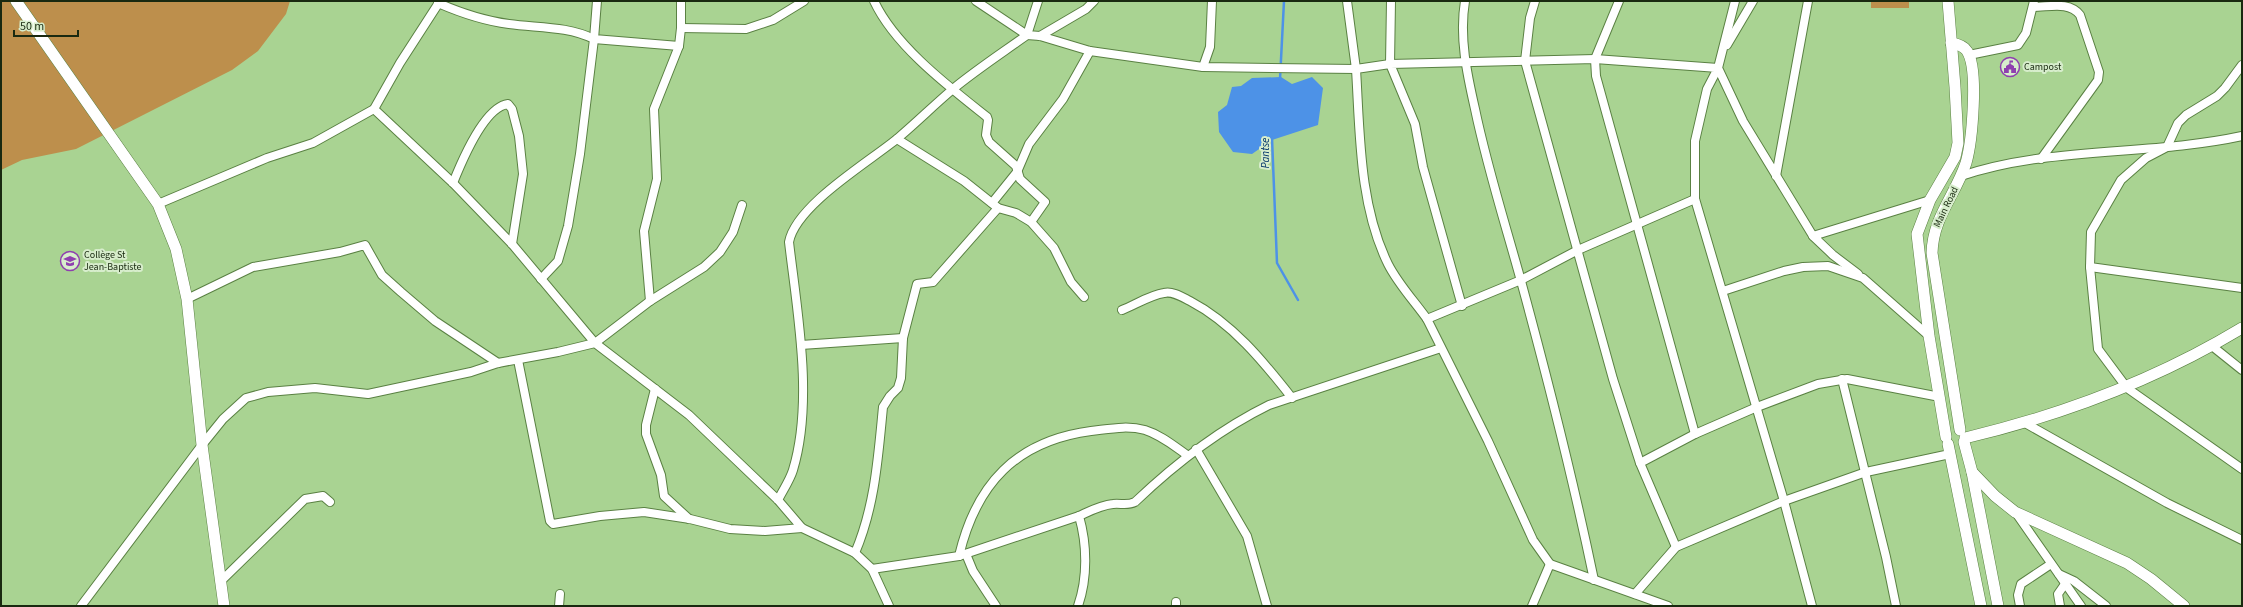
<svg xmlns="http://www.w3.org/2000/svg" width="2243" height="607" font-family="'Source Sans 3',sans-serif">
<rect width="100%" height="100%" fill="#a9d392"/>
<g fill="#bd8f4c">
<polygon points="1,1 290,1 286,14 258,51 232,70 76,149 22,160 1,170"/>
<rect x="1871" y="1" width="38" height="7"/>
</g>
<polygon fill="#4d92e7" points="1281,77 1292,84 1312,77 1323,88 1318,125 1272,140 1252,154 1233,152 1219,132 1218,112 1227,105 1232,87 1241,86 1252,78"/>
<g fill="none" stroke-linecap="round" stroke-linejoin="round">
<g stroke="#4d92e7" stroke-width="2.5">
<polyline points="1280,79 1284,1"/>
<polyline points="1272,138 1277,263 1298,300"/>
</g>
<g stroke="#5a8143" stroke-width="10">
<g id="street">
<polyline points="597,1 594,39 679,46"/>
<path d="M874,1C895,46 948,86 987,117L988,120L986,135L989,142L1016,166L1020,179L1045,202L1031,222"/>
<polyline points="1038,1 1027,35 1040,36 1090,51 1203,67 1356,69 1347,1"/>
<path d="M1391,1L1390,64L1356,69C1360,133 1359,205 1388,264C1398,284 1415,302 1427,319"/>
<path d="M1465,1C1459,37 1467,74 1475,109C1487,167 1505,223 1521,281C1548,380 1573,479 1594,580"/>
<polyline points="1535,1 1530,18 1525,61 1613,379 1640,463"/>
<polyline points="1619,1 1595,59 1596,76 1695,434"/>
<polyline points="1735,1 1718,68 1743,121 1813,236"/>
<path d="M438,3C461,13 485,21 509,24C539,28 567,26 594,39L580,154L568,226L558,261L541,279"/>
<path d="M2033,7C2050,7 2069,1 2080,15L2099,72L2098,80L2041,159"/>
<polyline points="681,28 746,29 773,20 804,1"/>
<polyline points="1040,36 1086,9 1094,1"/>
<polyline points="1727,45 1753,1"/>
<polyline points="1969,55 2018,45 2026,33 2034,1"/>
<polyline points="2242,65 2225,88 2217,96 2186,115 2178,123 2167,147 2146,158 2121,180 2091,232 2090,267 2242,288"/>
<polyline points="1203,67 1210,47 1212,1"/>
<polyline points="374,109 453,183 512,244 595,343 650,301 704,267 720,252 733,232 742,205"/>
<polyline points="897,139 964,181 998,208 1016,213 1031,222 1054,248 1071,282 1084,297"/>
<polyline points="1776,176 1808,1"/>
<path d="M1961,176C2050,146 2150,156 2242,136"/>
<path d="M453,183C461,163 484,107 508,104L512,109L519,136L523,174L512,244"/>
<polyline points="992,203 1017,172 1029,144 1063,99 1090,51"/>
<polyline points="158,204 267,158 313,143 374,109 400,63 440,1"/>
<polyline points="2090,267 2098,349 2127,388 2242,469"/>
<polyline points="1858,274 1833,255 1813,236 1930,200"/>
<polyline points="1723,291 1784,271 1803,267 1828,266 1863,278 1929,336"/>
<polyline points="187,299 253,267 340,252 365,245 382,275 401,292 435,321 498,363"/>
<polyline points="650,301 644,231 657,179 654,109 679,46 681,28 681,1"/>
<polyline points="1462,306 1423,167 1415,124 1390,64 1595,59 1718,68 1707,89 1695,141 1695,199 1784,501 1812,606"/>
<path d="M1122,310C1135,305 1150,295 1164,293C1173,291 1182,297 1190,301C1232,323 1263,361 1292,398"/>
<polyline points="801,345 903,338"/>
<polyline points="2212,346 2242,370"/>
<polyline points="518,360 550,521 553,524 600,516 644,512 690,519 730,529 765,531 802,528"/>
<polyline points="1842,379 1886,557 1896,606"/>
<polyline points="655,389 646,425 646,434 661,475 664,496 689,519"/>
<polyline points="2025,423 2167,503 2242,540"/>
<polyline points="1196,449 1247,536 1267,606"/>
<path d="M778,500C783,490 790,480 793,470C814,401 797,311 789,242C796,205 869,162 898,138C917,122 934,105 953,89C976,70 1002,53 1027,35L976,1"/>
<polyline points="2016,513 2081,606"/>
<polyline points="1676,547 1640,463 1695,434 1757,407 1818,384 1847,379 1940,397"/>
<path d="M855,553C875,506 878,458 883,407L890,396L898,388L901,378L903,338L917,284L933,282L998,208"/>
<polyline points="966,554 973,571 996,606"/>
<path d="M959,556C976,484 1016,441 1091,431C1109,429 1127,425 1145,430C1161,435 1174,446 1187,455"/>
<polyline points="1550,564 1533,540 1488,441 1427,319 1521,280 1578,250 1695,199"/>
<polyline points="872,569 959,556 1079,516"/>
<polyline points="2059,574 2074,581 2106,606"/>
<polyline points="220,582 305,499 323,496 330,502"/>
<polyline points="1635,594 1676,547 1784,501 1866,472 1950,454"/>
<polyline points="1176,602 1176,606"/>
<polyline points="81,606 202,445 223,419 246,398 268,392 315,388 368,394 471,372 498,363 558,352 595,343 689,415 778,500 802,528 855,553 872,569 889,606"/>
<polyline points="559,606 560,594"/>
<path d="M1078,606C1088,577 1087,544 1079,516C1090,511 1101,505 1113,504C1121,503 1127,506 1135,502C1176,463 1218,430 1269,405L1441,348"/>
<polyline points="1532,606 1550,564 1668,606"/>
<polyline points="2020,606 2018,595 2021,584 2051,564"/>
<polyline points="2060,606 2058,594 2065,584"/>
</g>
</g>
<g stroke="#5a8143" stroke-width="12">
<g id="secondary">
<polyline points="16,1 158,204 176,249 187,299 202,445 224,606"/>
<path d="M1951,43C1957,44 1964,46 1967,51C1979,69 1972,142 1966,163C1955,196 1933,217 1932,253L1960,430"/>
<polyline points="1946,437 1929,336 1917,234 1930,200 1955,157 1958,143 1955,87 1948,1"/>
<path d="M1965,438C2062,415 2156,380 2242,328"/>
<polyline points="1964,442 1972,472 1998,606"/>
<polyline points="1948,444 1981,606"/>
<polyline points="1972,472 1995,496 2015,512 2127,563 2151,579 2184,606"/>
</g>
</g>
<use href="#street" stroke="#fff" stroke-width="8"/>
<use href="#secondary" stroke="#fff" stroke-width="11"/>
</g>
<defs>
<g id="civic-ring" transform="scale(1)"><circle r="9.5" fill="#d7edcc" stroke="#8f3faf" stroke-width="1.5"/><path d="M-.6-6.5H3V-4.5H.6V-3L4-1V1h2V6H-6V1h2V-1L-.6-3ZM-1.2 2.5V6h2.4V2.5Z" fill="#8f3faf"/></g>
<g id="school-ring" transform="scale(1)"><circle r="9.5" fill="#d7edcc" stroke="#8f3faf" stroke-width="1.5"/><path d="M0-5L7-2L0 1L-7-2ZM-4 1L0 2.5L4 1V4Q0 6-4 4Z" fill="#8f3faf"/></g>
</defs>
<g fill-rule="evenodd">
<use href="#civic-ring" x="2010" y="67"/>
<use href="#school-ring" x="70" y="261"/>
</g>
<g text-anchor="middle" dominant-baseline="central" stroke-width="4" stroke-linejoin="round" paint-order="stroke">
<g font-size="10" fill="#192910" stroke="#d7edcc" text-anchor="start">
<text x="2024" y="67">Campost</text>
<text x="84" y="255">Collège St<tspan x="84" dy="12">Jean-Baptiste</tspan></text>
</g>
<g font-size="10" fill="#192910" stroke="#d7edcc">
<text transform="translate(1946 207) rotate(-64)">Main Road</text>
</g>
<g font-size="11" font-style="italic" fill="#013369" stroke="#d7edcc">
<text transform="translate(1265 153) rotate(-90)">Pantse</text>
</g>
</g>
<rect width="2243" height="607" fill="none" stroke="#192910" stroke-width="4"/>
<path d="M14 30v6h64v-6" fill="none" stroke="#192910" stroke-width="2"/>
<text x="20" y="30" font-size="12" fill="#192910" stroke="#d7edcc" stroke-width="3" paint-order="stroke">50 m</text>
</svg>
